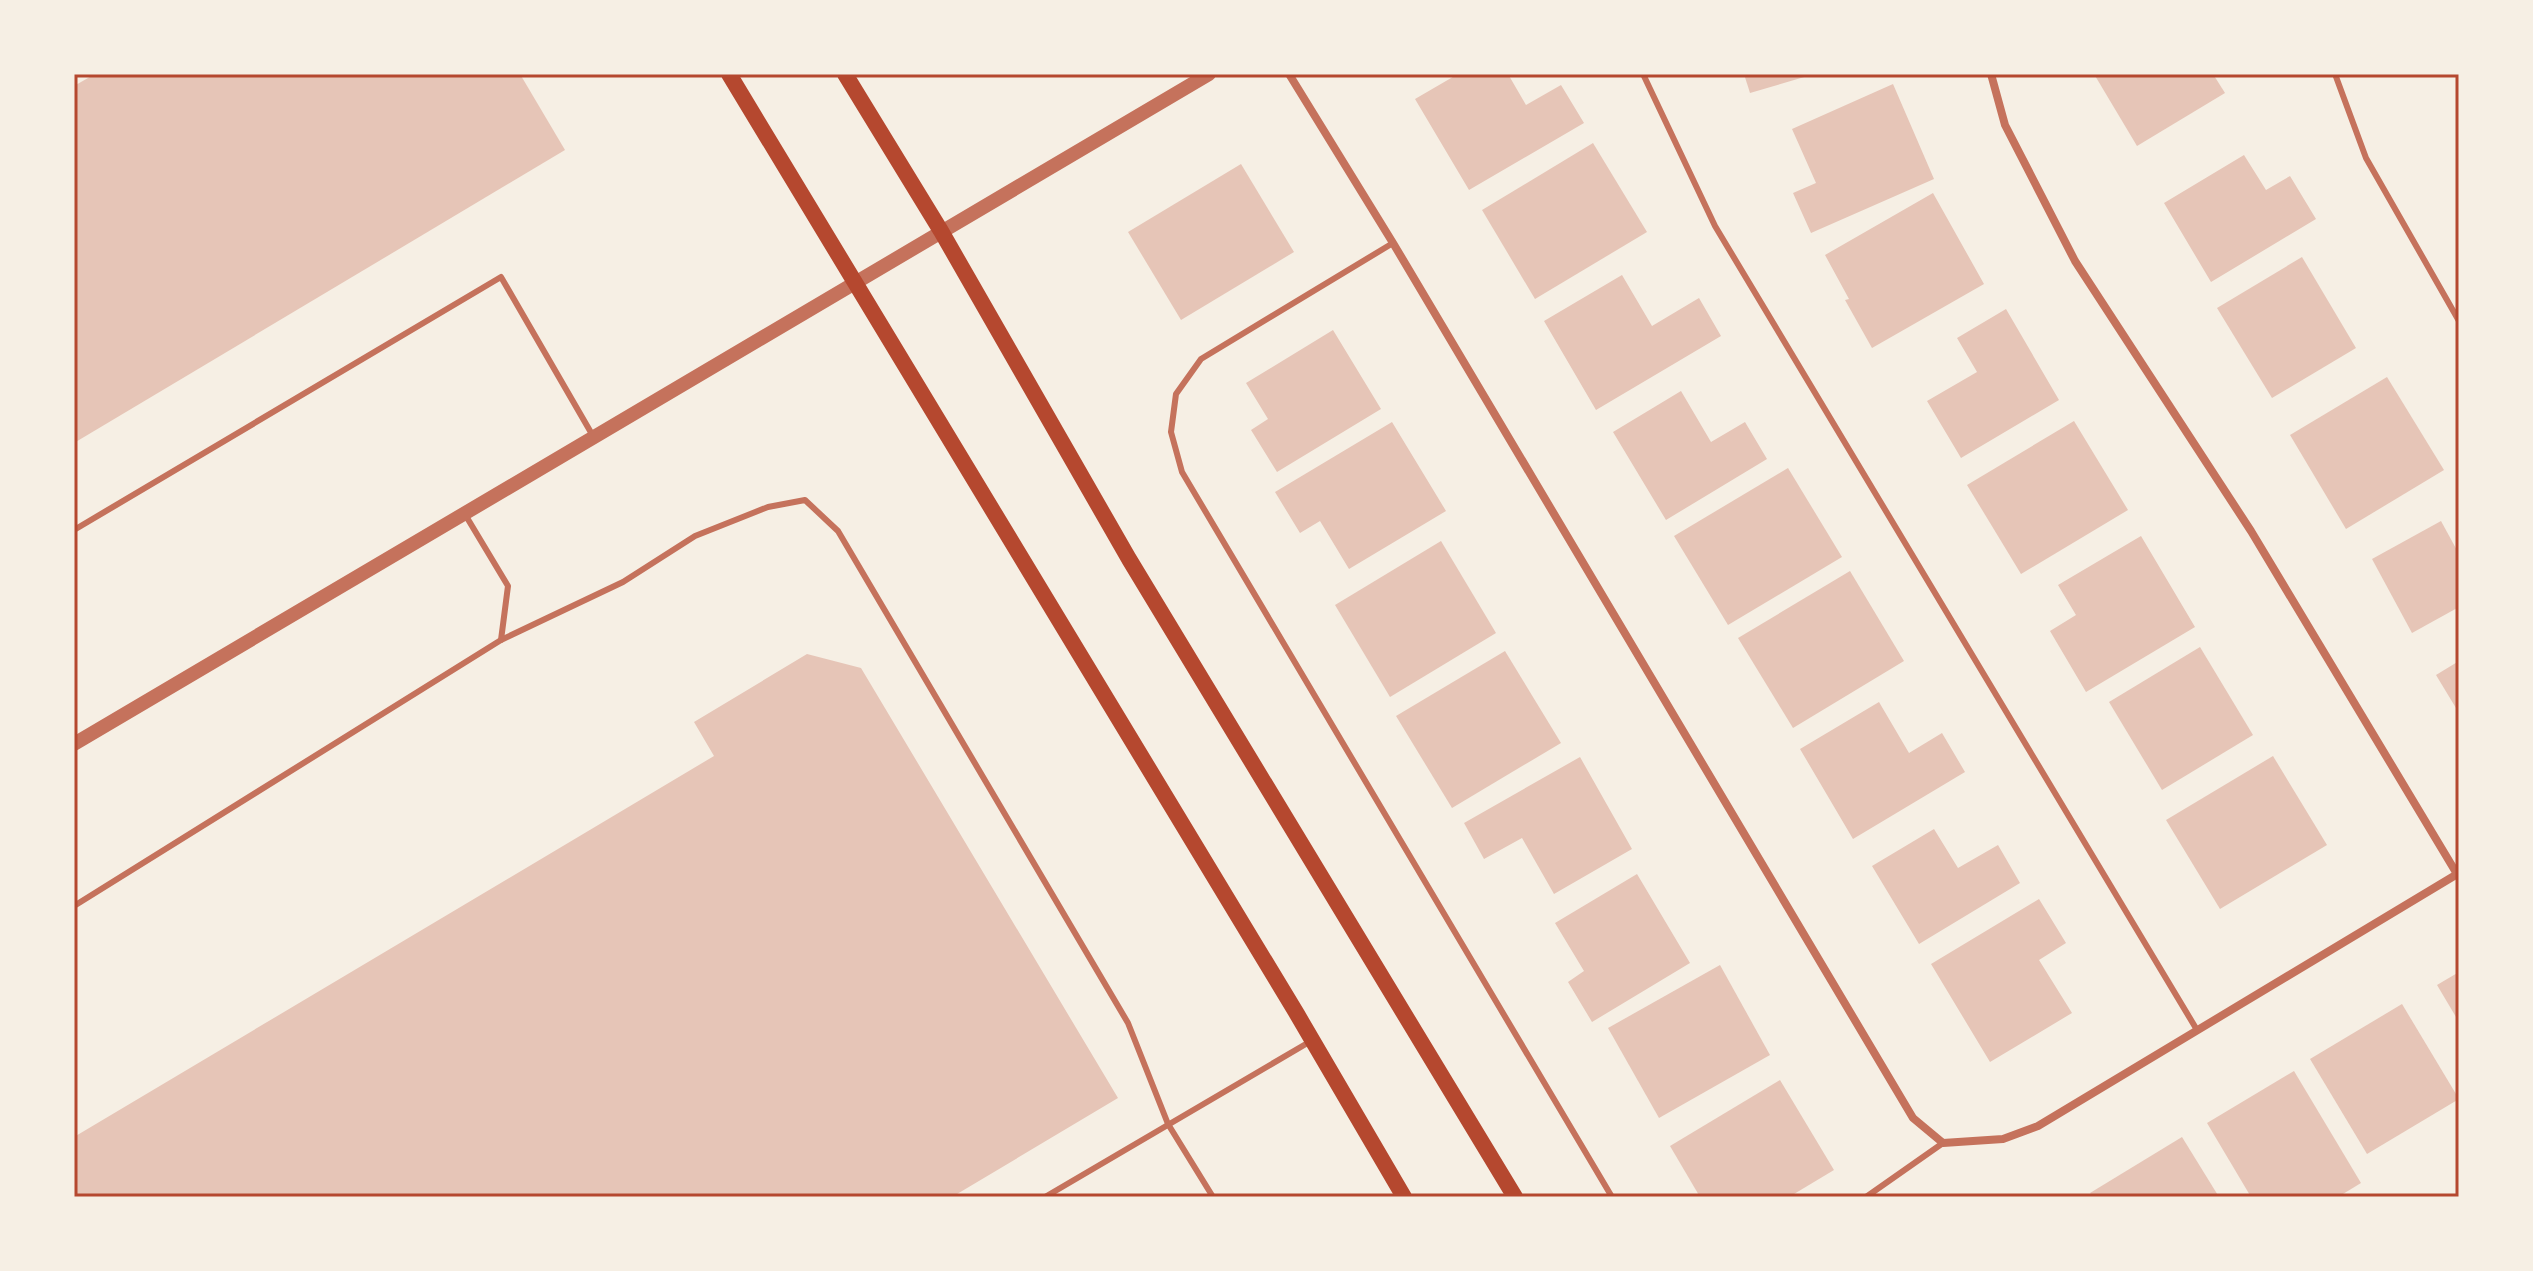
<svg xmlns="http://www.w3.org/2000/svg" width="2533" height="1271" font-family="'Public Sans',sans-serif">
<rect width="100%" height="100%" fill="#f6efe4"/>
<g fill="#e6c5b7">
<polygon points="95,74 520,74 565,150 74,443 74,86"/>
<polygon points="1458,74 1508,74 1526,105 1561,85 1584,123 1469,190 1415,99"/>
<polygon points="1744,74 1811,74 1811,75 1750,93"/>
<polygon points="2094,74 2213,74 2225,93 2137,146"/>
<polygon points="1893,84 1934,179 1811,233 1793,193 1816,183 1792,129"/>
<polygon points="1593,143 1647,232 1535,299 1482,210"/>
<polygon points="2244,155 2266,190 2290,176 2316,219 2211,282 2164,203"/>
<polygon points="1241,164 1294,252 1181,320 1128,232"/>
<polygon points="1933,193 1984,284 1872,348 1845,300 1849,299 1825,255"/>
<polygon points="2302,257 2356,348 2272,398 2217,308"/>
<polygon points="1622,275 1652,326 1699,298 1721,336 1596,410 1544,321"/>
<polygon points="2006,309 2059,400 1961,458 1927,401 1977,372 1957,338"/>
<polygon points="1333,330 1381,409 1277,472 1251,430 1268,419 1246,383"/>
<polygon points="2387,377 2444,470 2346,529 2290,435"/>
<polygon points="1681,391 1711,442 1745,422 1767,459 1666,520 1613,432"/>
<polygon points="2074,421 2128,510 2021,574 1967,485"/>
<polygon points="1392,422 1446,511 1349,569 1320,521 1300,533 1275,492"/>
<polygon points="1788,468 1842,557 1728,625 1674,536"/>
<polygon points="2441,521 2459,554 2459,607 2412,633 2372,559"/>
<polygon points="2141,536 2195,627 2086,692 2050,631 2076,615 2058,585"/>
<polygon points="1441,541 1496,633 1390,697 1335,605"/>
<polygon points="1850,571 1904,661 1793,728 1738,638"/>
<polygon points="2200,647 2253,735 2162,790 2109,702"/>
<polygon points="1505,651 1561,743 1452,808 1396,716"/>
<polygon points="807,654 861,668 1118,1098 952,1197 74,1197 74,1137 714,756 694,722"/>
<polygon points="2459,661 2459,713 2436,675"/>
<polygon points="1879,702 1909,753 1942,733 1965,772 1853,839 1800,749"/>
<polygon points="2273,756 2327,845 2220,909 2166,820"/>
<polygon points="1580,757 1632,849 1554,894 1522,838 1484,859 1464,823"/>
<polygon points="1934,829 1958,868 1998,845 2020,883 1919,944 1872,866"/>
<polygon points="1637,874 1690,963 1592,1022 1568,982 1584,971 1555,923"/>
<polygon points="2039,899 2066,943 2039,960 2072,1013 1990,1062 1931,964"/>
<polygon points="1720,965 1770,1055 1659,1118 1608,1028"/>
<polygon points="2459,972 2459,1022 2437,985"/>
<polygon points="2402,1004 2459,1099 2367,1154 2310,1059"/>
<polygon points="2294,1071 2361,1183 2338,1197 2251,1197 2207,1123"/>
<polygon points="1780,1080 1834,1170 1789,1197 1700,1197 1670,1146"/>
<polygon points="2182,1137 2219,1197 2093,1197 2090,1193"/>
</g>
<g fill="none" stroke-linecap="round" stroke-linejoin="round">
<g stroke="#c5725c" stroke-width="6">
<polyline points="1643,74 1715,226 2197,1030"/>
<polyline points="2335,74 2366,158 2459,321"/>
<polyline points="1393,243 1201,359 1176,394 1171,432 1182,472 1612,1197"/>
<polyline points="74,530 501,277 593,436"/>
<polyline points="501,640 623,582 695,536 768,507 805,500 838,531 1128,1023 1168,1124 1213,1197"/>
<polyline points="74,906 501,640 508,586 466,516"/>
<polyline points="1045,1197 1311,1041"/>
<polyline points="1866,1197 1943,1143"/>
</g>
<g stroke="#c5725c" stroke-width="8">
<polyline points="1289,74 1393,243 1913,1118 1943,1143 2003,1139 2038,1126 2459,873"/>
<polyline points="1991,74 2005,125 2075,261 2251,531 2457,874"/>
</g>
<polyline stroke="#c5725c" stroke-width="14" points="74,744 1209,74"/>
<g stroke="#b5482f" stroke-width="16">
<polyline points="729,74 1297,1014 1404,1197"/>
<polyline points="845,74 941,231 1129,559 1515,1197"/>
</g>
</g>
<rect width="2533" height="1271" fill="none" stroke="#f6efe4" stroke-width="152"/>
<rect x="76" y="76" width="2381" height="1119" fill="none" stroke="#b5482f" stroke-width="3"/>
</svg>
